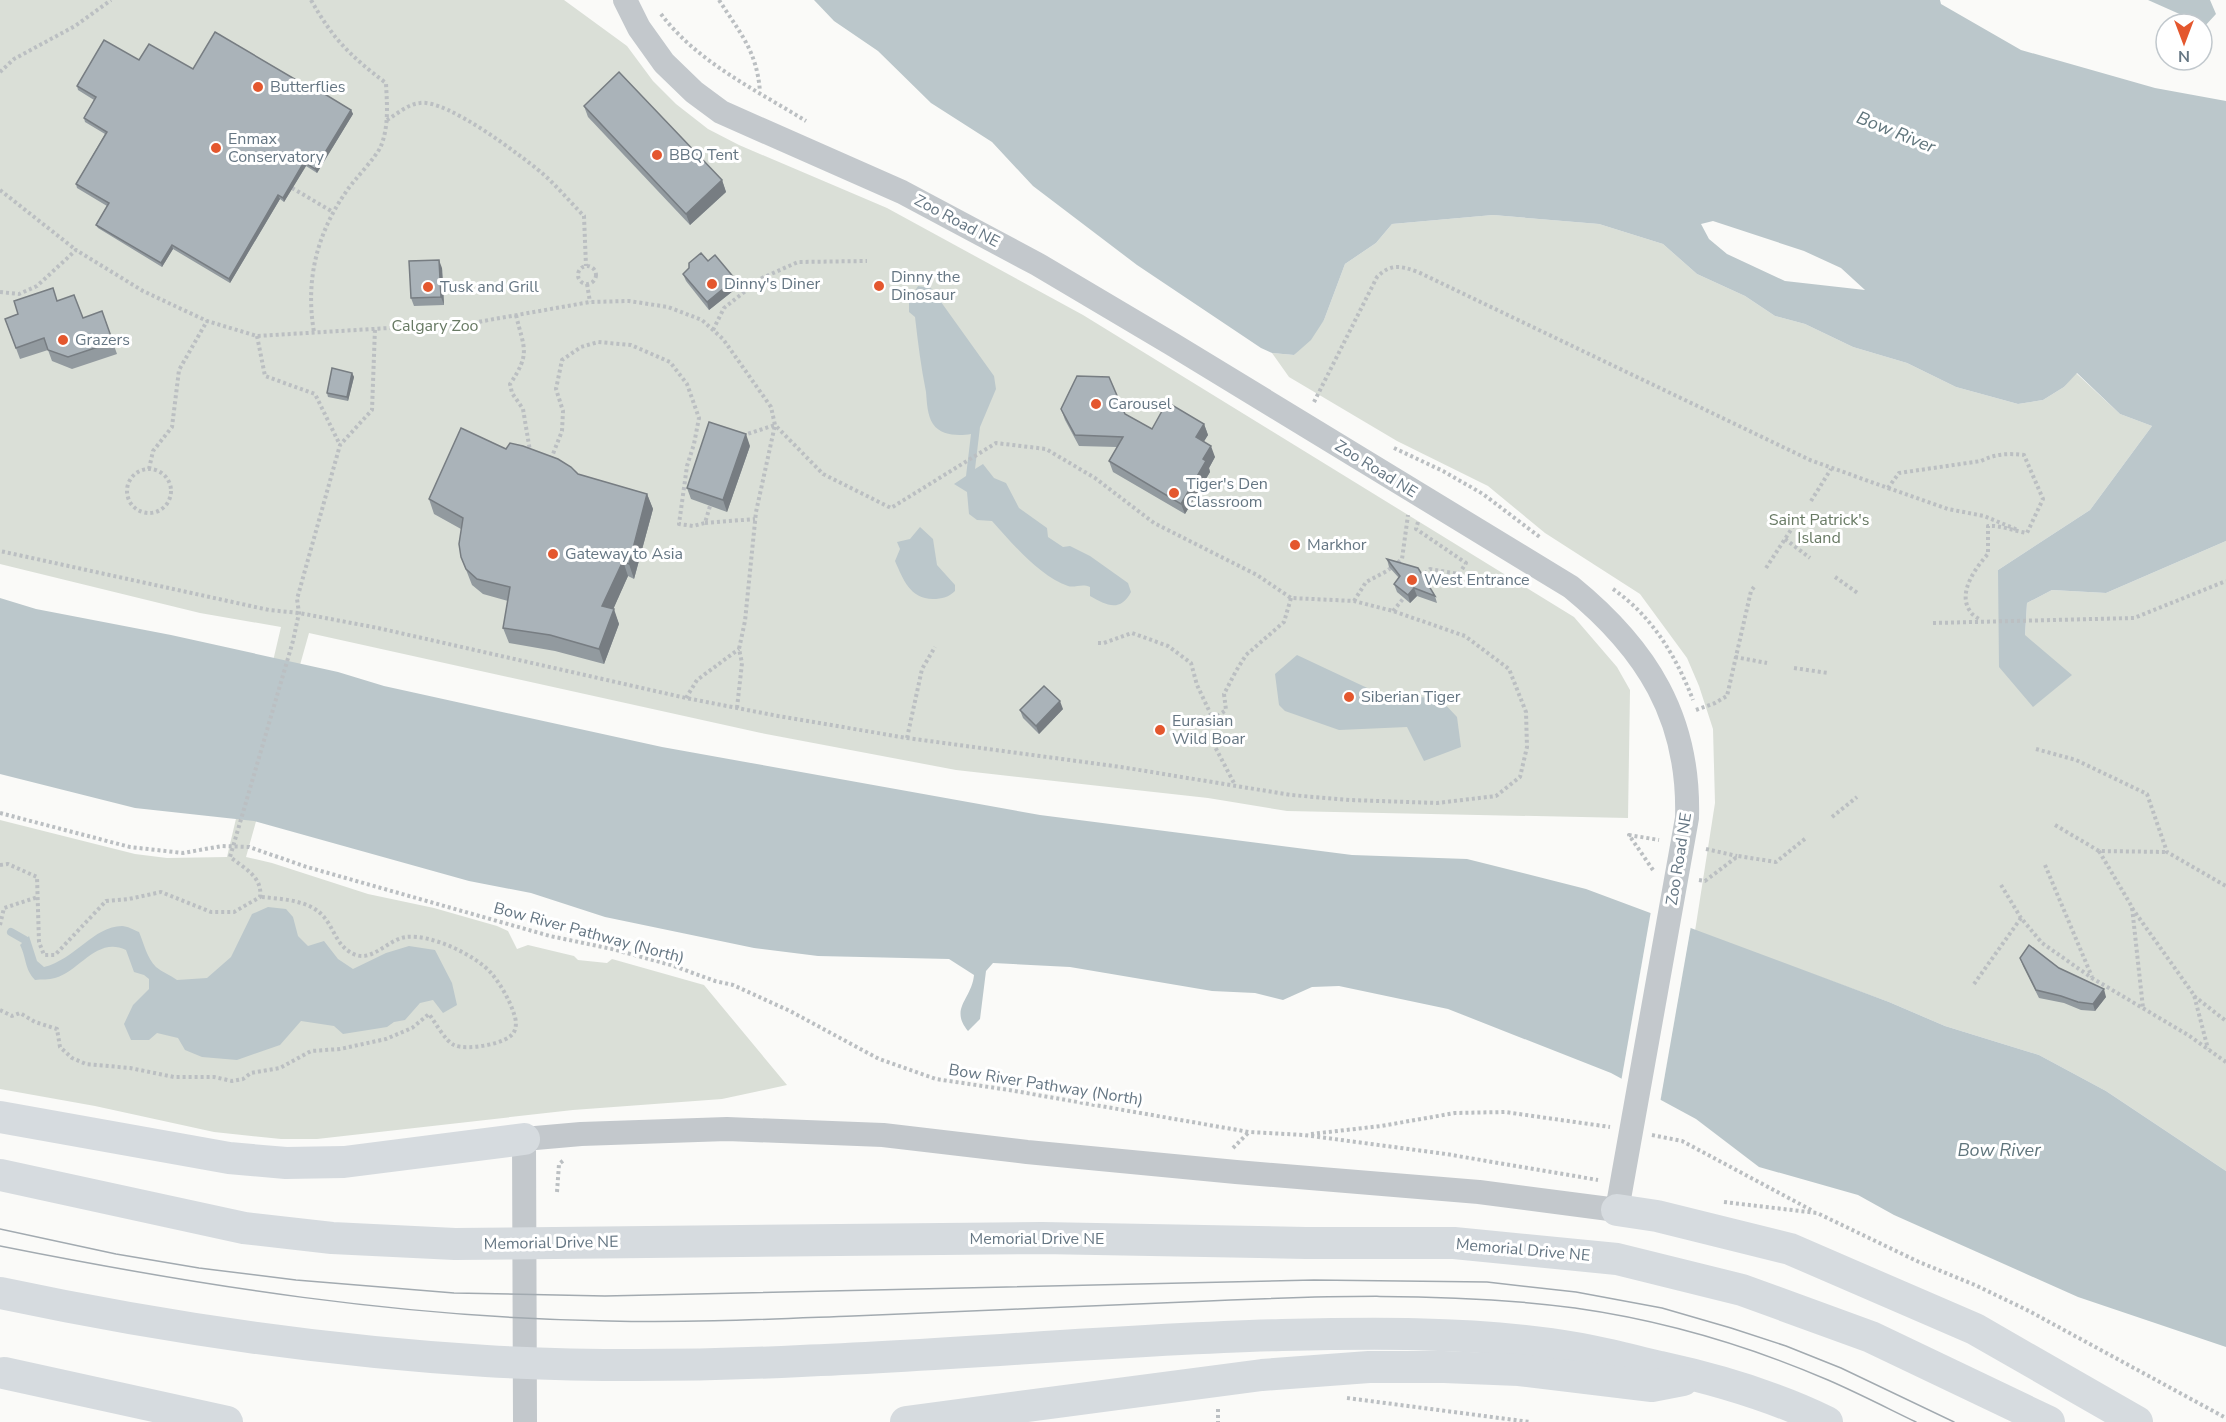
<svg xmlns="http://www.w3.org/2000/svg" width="2226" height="1422" font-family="'Nunito Sans',sans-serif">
<rect width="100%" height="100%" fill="#fafaf8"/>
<g fill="#dadfd7">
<polygon points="0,0 564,0 627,46 653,81 676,104 708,129 739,145 887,208 1083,315 1574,617 1617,667 1630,690 1628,818 1287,811 1208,798 956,770 761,733 309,633 246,857 272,863 368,894 434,908 497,926 508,931 517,949 528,945 574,956 578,960 607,963 612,959 704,985 787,1085 722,1099 573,1110 317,1139 281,1139 214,1132 95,1106 0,1089 0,820 135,854 167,858 227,857 281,627 200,613 0,564"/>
<polygon points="1493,215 1599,224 1663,244 1697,274 1745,296 1775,316 1805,324 1853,347 1907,363 1956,387 2018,404 2043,400 2064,387 2076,373 2120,414 2152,426 2090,510 1998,570 2025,635 2027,603 2052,590 2106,593 2226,541 2226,1171 2106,1091 2039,1055 1945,1026 1889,1002 1695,931 1715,803 1713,729 1699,686 1687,658 1640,594 1545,533 1488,486 1397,441 1289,377 1272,353 1294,355 1324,320 1345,264 1376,243 1392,224"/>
</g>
<g fill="#bbc7cb" fill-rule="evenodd">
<path d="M814,0H1940L1941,4L2021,50L2155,88L2226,101V541L2106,593L2052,590L2027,603L2025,635L2072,675L2033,707L1999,667L1998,570L2090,510L2152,426L2120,414L2077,373L2064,387L2043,400L2018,404L1956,387L1907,363L1853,347L1805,324L1775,316L1745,296L1697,274L1663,244L1599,224L1493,215L1392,224L1376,243L1345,264L1324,320L1311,340L1294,355L1272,353L1261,348L1137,265L1033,186L992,142L931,103L878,51L834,21ZM1713,221L1804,251L1841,268L1865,290L1785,281L1727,254L1709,239L1701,224Z"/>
<polygon points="2148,0 2210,0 2216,14 2204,27 2202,24"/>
<path d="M918,286L931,288L994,376L996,389L980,427L975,469L983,464L994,478L1006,483L1019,508L1047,528L1048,537L1063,547L1070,546L1090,556L1128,583L1131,592C1120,613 1106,605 1090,596V587C1082,583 1075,588 1068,586C1040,577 1011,542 992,521L977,520L969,514L967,492L954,484L966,476L971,434C959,436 941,436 933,424C927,415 927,402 926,392C921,367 918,343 915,317L909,312V300Z"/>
<path d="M920,527L933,539L937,565L955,585V591C949,597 942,599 933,599C910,599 903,579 895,561L900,549L897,542L910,539Z"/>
<path d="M0,598L36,609L171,635L338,672L384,686L662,747L1040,815L1352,855L1467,859L1586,889L1889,1002L1945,1026L2039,1055L2106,1091L2226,1171V1347L2078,1297L1894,1215L1858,1195L1759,1167L1696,1119L1611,1073L1448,1009L1339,986L1312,987L1283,1000L1255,993L1212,991L1070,967L993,963L986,971L980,1019L968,1031C949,1008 972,999 974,975L949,959L818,956L754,948L605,917L531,893L469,881L254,821L135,808L0,774Z"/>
<polygon points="1297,655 1378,693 1440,699 1457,717 1461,747 1424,761 1407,727 1339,730 1285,711 1279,705 1275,674"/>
<path d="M268,907L286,909L293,917L298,936L308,946L324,941L338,959L353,969L386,953L409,946L435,950L452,983L457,1005L443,1013L433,1000L420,1003L405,1020L394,1022L387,1027L343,1034L334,1026L301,1021L280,1045L237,1060L202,1057L185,1050L178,1038L157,1033L149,1040H131L124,1024L133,1005L149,989V979L144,975L134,972L126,950C97,936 80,971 55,978C49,980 41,979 35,980C24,968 27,959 20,945L29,936L37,961L44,967C74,960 94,926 122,926C127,926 134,930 139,932C144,944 147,958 156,967C162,972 170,975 177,980L207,978L231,957L252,914Z"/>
</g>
<polygon fill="#fafaf8" points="1651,911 1691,926 1660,1103 1621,1082"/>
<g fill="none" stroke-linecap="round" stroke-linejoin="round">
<polyline stroke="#bbc7cb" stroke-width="8" points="11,932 25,940"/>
<g stroke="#bbbfc2" stroke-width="4" stroke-dasharray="3 3" stroke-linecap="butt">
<path d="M311,0C333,39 350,56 386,83C387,104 389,126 381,146C377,156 355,179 348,189C317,232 305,280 314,332"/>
<path d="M719,0C740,33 757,51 760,92"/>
<path d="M661,14C697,62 756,90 806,121"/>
<polyline points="0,72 14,59 75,26 111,0"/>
<path d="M387,120C397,114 408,104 420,103C447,99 520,155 542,173C557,186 570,202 584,216L586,266"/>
<polyline points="292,188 333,212"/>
<polyline points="0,190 76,250"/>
<circle cx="587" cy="275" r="9"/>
<polyline points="587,284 590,302"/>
<polyline points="0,292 19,294 37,286 76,250 143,291 207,321 257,336 472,323 590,302 629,301 668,307 702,320 723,339 771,407 775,425 823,474 891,508 996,443 1046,449 1095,478 1154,523 1257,575 1291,598 1354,601 1393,611 1465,636 1509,669 1526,712 1527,747 1520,777 1496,796 1437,803 1350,800 1291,795 1121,767 907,738 778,716 686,698 378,628 299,613 269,610 0,551"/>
<path d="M516,315C524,349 531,353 510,384L512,393L523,409L530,451"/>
<polyline points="713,330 724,308 762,278 798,262 867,261"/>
<polyline points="257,336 265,376 315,394 340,445"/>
<path d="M1314,402L1377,277C1391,263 1401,266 1418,272L1810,460L1888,488L1899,473L1981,461C1995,454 2008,453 2024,455L2043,499L2027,533C2014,531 2000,525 1988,526V554C1976,567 1957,593 1970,611C1972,615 1977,618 1981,620"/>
<polyline points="1394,448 1443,471 1483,494 1541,538"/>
<polyline points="551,459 562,431 563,411 556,389 562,360 581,347 598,342 631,345 670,362 687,384 699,418 694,444 687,466 679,524 693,526 705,523 710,506"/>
<circle cx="149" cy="491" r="22"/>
<polyline points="149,469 153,451 172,427 179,370 207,321"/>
<polyline points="1888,488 1948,509 1984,516 2018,530"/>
<polyline points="1811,501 1831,469"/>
<polyline points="1418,522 1416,529 1466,563 1459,574 1430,569 1419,579"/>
<polyline points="705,523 755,519"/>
<polyline points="1785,539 1810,558"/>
<polyline points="1766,568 1800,516"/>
<polyline points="1835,577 1859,594"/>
<path d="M1613,589C1652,616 1676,656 1693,700"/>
<polyline points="1354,601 1366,582 1387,571 1402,559 1408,515"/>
<polyline points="1393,611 1407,594"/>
<polyline points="1933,623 2134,618 2226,581"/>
<polyline points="1098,643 1104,643 1132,633 1168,646 1191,663 1197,685 1213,719 1226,710 1224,694 1236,671 1246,655 1284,622 1291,598"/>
<polyline points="1735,657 1767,663"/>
<polyline points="1794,668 1828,673"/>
<polyline points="686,698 697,680 739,649"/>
<polyline points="737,708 742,663 739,649 745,621 756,512 775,425 741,436"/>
<polyline points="1696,710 1715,703 1727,696 1751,591 1754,587"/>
<polyline points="1213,719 1212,741 1235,785"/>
<polyline points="907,738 922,669 935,647"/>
<polyline points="2036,749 2076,760 2147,794 2167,852 2226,886"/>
<polyline points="0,813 130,847 183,853 222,846 249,847 307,867 550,936 612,949 671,965 715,981 733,985 790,1011 879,1059 936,1079 1009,1090 1249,1132 1304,1135 1446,1154 1598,1180"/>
<polyline points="1832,817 1857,797"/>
<polyline points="2055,825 2099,851 2167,852"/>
<polyline points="1706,849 1737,856"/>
<polyline points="2099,851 2132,907 2143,1008"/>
<path d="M0,865L8,864L37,877L39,942L44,955H55L106,901L129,899L161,892L211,912H234L260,897C263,877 244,868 230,857L293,641L299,613L297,599L340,445L372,410L375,328"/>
<polyline points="2045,865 2092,977"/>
<polyline points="1653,870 1629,835 1659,840"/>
<polyline points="1699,880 1705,881 1738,856 1776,862 1806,838"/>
<polyline points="2001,885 2021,918"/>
<polyline points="2132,908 2194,995 2208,1049"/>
<polyline points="0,925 4,908 38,897"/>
<polyline points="1974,984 2021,918 2042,943 2092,978 2188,1035 2226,1062"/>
<polyline points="2194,996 2226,1021"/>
<path d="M0,1010L12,1016L20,1013L35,1022L57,1029L60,1047L72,1058L86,1064L130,1068L174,1077H214L232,1081L243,1079L251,1073L280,1068L311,1051L340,1049L386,1039L412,1028L429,1014C435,1022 446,1042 454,1045C466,1051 508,1044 514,1032C517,1026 516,1019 514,1014C510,1001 501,985 492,974C476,955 431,934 406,937C389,939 373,961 356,955C337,948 335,930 324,917C310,900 282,899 261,897"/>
<polyline points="1311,1134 1381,1126 1455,1113 1505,1112 1610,1127"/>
<polyline points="1652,1135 1682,1141 1813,1211"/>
<polyline points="1233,1148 1249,1132"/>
<polyline points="557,1192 559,1164 564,1160"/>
<polyline points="1724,1202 1817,1213 1919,1262 1975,1285 2029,1311 2226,1418"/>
<polyline points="1347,1398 1530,1422"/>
<polyline points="1218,1409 1218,1422"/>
</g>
<path stroke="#c3c8cc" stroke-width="24" d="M525,1422L524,1139L581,1134L727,1129L883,1135L1027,1152L1236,1172L1479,1192L1617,1210L1687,818C1690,718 1647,649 1571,587L1172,344L1037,264L902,192L721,112L694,92L664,63L639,28L625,0"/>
<g stroke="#d6dbdf" stroke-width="32">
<polyline points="0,1117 229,1158 286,1163 344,1162 524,1139"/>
<polyline points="0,1175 244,1228 332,1238 455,1244 1042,1238 1306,1243 1454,1243 1617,1259 1742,1290 1871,1337 2049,1422"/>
<polyline points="1617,1210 1657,1216 1790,1249 1975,1329 2137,1422"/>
<path d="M0,1293C160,1327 323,1351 486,1361C591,1367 697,1366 801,1361C962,1355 1122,1339 1282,1335C1372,1333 1462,1332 1551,1344C1588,1349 1624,1358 1660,1367C1715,1379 1776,1397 1827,1422"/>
<polyline points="4,1373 227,1422"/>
<polyline points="906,1422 1262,1375 1369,1367 1444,1367 1519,1370 1652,1386 1683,1380"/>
</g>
<g stroke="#a2aab0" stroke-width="1.5">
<polyline points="0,1229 116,1254 199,1268 296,1280 454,1293 605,1296 1314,1280 1487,1282 1576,1292 1662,1308 1731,1328 1786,1346 1841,1368 1954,1422"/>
<path d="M0,1246C201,1286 404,1318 609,1321C691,1323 772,1319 853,1316C964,1311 1074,1307 1185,1302C1315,1296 1445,1291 1575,1308C1660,1320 1749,1346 1828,1380C1858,1393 1887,1408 1916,1422"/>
</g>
</g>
<g fill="#929a9f">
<polygon points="139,60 193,69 303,84 351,110 353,114 317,173 306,166 284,202 280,199 230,283 173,249 162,267 98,228 96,225 107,206 77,188 76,184 105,134 85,122 84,118 94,100 78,90 77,86"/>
<polygon points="584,106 722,180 726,192 690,225 588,117"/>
<polygon points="708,261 735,279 738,287 709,310 686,281 683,274"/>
<polygon points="442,268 444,305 414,306 411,298"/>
<polygon points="57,301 83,318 102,311 117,354 72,369 52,361 48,350 20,359 5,319"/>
<polygon points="352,373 354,377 348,401 328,397 327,393"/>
<polygon points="1061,409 1125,414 1152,429 1204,424 1208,435 1203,442 1215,457 1209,468 1210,472 1185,514 1113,472 1109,461 1117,447 1079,446 1065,420"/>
<polygon points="750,446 727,512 691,499 687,488"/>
<polygon points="506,449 578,474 647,494 653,509 634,579 628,576 613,609 619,624 604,664 555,651 509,643 503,628 508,601 483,594 472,585 461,557 461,529 434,514 429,499"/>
<polygon points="1387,559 1435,596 1437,603 1417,596 1410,603 1397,592 1394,584 1399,578 1389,567"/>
<polygon points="1063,709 1039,734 1023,718 1020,710"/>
<polygon points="2020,958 2059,968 2106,997 2095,1011 2081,1010 2064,1003 2039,998 2023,966"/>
</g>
<g fill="#777d82">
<polygon points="351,110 353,114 317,173 315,169"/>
<polygon points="304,162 306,166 284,202 283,198"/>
<polygon points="722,180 726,192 690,225 686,214"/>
<polygon points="278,195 280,199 230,283 229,279"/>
<polygon points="172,245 173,249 162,267 161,263"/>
<polygon points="439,260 442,268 444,305 441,297"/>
<polygon points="735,279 738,287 709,310 707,302"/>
<polygon points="352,373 354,377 348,401 347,397"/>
<polygon points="1204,424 1208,435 1200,448 1196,437"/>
<polygon points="746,434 750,446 727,512 723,500"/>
<polygon points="1211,446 1215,457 1209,468 1210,472 1185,514 1181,504 1203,459"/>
<polygon points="647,494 653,509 634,579 629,564"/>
<polygon points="623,561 628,576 608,621 602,606"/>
<polygon points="1414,588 1417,596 1410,603 1408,595"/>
<polygon points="614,609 619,624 604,664 599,649"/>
<polygon points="1060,701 1063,709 1039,734 1036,726"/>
<polygon points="2104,989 2106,997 2095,1011 2093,1004"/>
</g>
<g fill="#aab3b9" stroke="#777d82" stroke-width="1.5">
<polygon points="215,32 303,84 305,82 351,110 315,169 304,162 283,198 278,195 229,279 172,245 161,263 96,225 109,203 76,184 107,132 84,118 96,97 77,86 104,40 139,60 149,44 193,69"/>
<polygon points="619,72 722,180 686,214 584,106"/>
<polygon points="701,253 708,261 715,255 735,279 707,302 683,274 689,268 689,263"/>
<polygon points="439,260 441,297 411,298 409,261"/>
<polygon points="53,288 57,301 74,295 83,318 102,311 113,342 68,357 48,350 44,338 16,348 5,319 18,314 14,301"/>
<polygon points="332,368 352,373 347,397 327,393"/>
<polygon points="1077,376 1109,377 1125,414 1152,429 1167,402 1204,424 1196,437 1211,446 1203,459 1206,461 1181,504 1109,461 1123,437 1075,435 1061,409"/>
<polygon points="709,422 746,434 723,500 687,488"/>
<polygon points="461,428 506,449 510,443 523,446 558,459 571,467 578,474 647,494 629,564 623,561 602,606 614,609 599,649 550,635 503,628 510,587 477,579 466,569 461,557 459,544 463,518 429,499"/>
<polygon points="1387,559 1418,568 1435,596 1414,588 1408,595 1394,584 1400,576"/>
<polygon points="1044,686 1060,701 1036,726 1020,710"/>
<polygon points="2029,945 2059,968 2104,989 2093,1004 2078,1002 2061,996 2036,990 2020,958"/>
</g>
<g fill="#e4572e" stroke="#fff" stroke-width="2">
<circle cx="258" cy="87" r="6"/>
<circle cx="216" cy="148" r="6"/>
<circle cx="657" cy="155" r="6"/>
<circle cx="712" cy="284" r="6"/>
<circle cx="879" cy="286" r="6"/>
<circle cx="428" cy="287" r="6"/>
<circle cx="63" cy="340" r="6"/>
<circle cx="1096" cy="404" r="6"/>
<circle cx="1174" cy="493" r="6"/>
<circle cx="1295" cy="545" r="6"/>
<circle cx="553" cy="554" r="6"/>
<circle cx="1412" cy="580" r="6"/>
<circle cx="1349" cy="697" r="6"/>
<circle cx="1160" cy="730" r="6"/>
</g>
<g text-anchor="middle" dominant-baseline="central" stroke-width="6" stroke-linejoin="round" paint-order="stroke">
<g font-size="16" fill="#657683" stroke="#fff" text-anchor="start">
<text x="270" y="87">Butterflies</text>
<text x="228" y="139">Enmax<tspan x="228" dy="18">Conservatory</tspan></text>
<text x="669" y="155">BBQ Tent</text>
<text x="891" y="277">Dinny the<tspan x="891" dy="18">Dinosaur</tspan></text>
<text x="724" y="284">Dinny's Diner</text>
<text x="440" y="287">Tusk and Grill</text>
<text x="75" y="340">Grazers</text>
<text x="1108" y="404">Carousel</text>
<text x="1186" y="484">Tiger's Den<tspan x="1186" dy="18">Classroom</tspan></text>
<text x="1307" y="545">Markhor</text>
<text x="565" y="554">Gateway to Asia</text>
<text x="1424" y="580">West Entrance</text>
<text x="1361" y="697">Siberian Tiger</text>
<text x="1172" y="721">Eurasian<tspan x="1172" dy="18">Wild Boar</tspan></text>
</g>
<g font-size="16" fill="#657683" stroke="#fff">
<text transform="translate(957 221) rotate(28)">Zoo Road NE</text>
<text transform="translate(1376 469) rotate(32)">Zoo Road NE</text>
<text transform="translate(1679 859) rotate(-81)">Zoo Road NE</text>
<text transform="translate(589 933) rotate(15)">Bow River Pathway (North)</text>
<text transform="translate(1046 1085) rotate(9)">Bow River Pathway (North)</text>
<text x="1037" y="1239">Memorial Drive NE</text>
<text transform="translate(551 1243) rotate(-1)">Memorial Drive NE</text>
<text transform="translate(1523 1250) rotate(5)">Memorial Drive NE</text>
</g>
<g font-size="16" fill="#687a64" stroke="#fff">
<text x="435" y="326">Calgary Zoo</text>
<text x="1819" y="520">Saint Patrick's<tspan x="1819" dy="18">Island</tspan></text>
</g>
<g font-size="18" font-style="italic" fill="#60757c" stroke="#fff">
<text transform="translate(1896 132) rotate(22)">Bow River</text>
<text x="1999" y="1150">Bow River</text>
</g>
</g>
<g transform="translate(2184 42) rotate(180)"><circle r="28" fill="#ffffff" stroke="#c1c8cd" stroke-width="1.5"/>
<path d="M0-4.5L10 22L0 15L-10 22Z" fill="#e4572e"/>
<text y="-9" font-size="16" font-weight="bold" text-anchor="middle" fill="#657683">N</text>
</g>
</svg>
